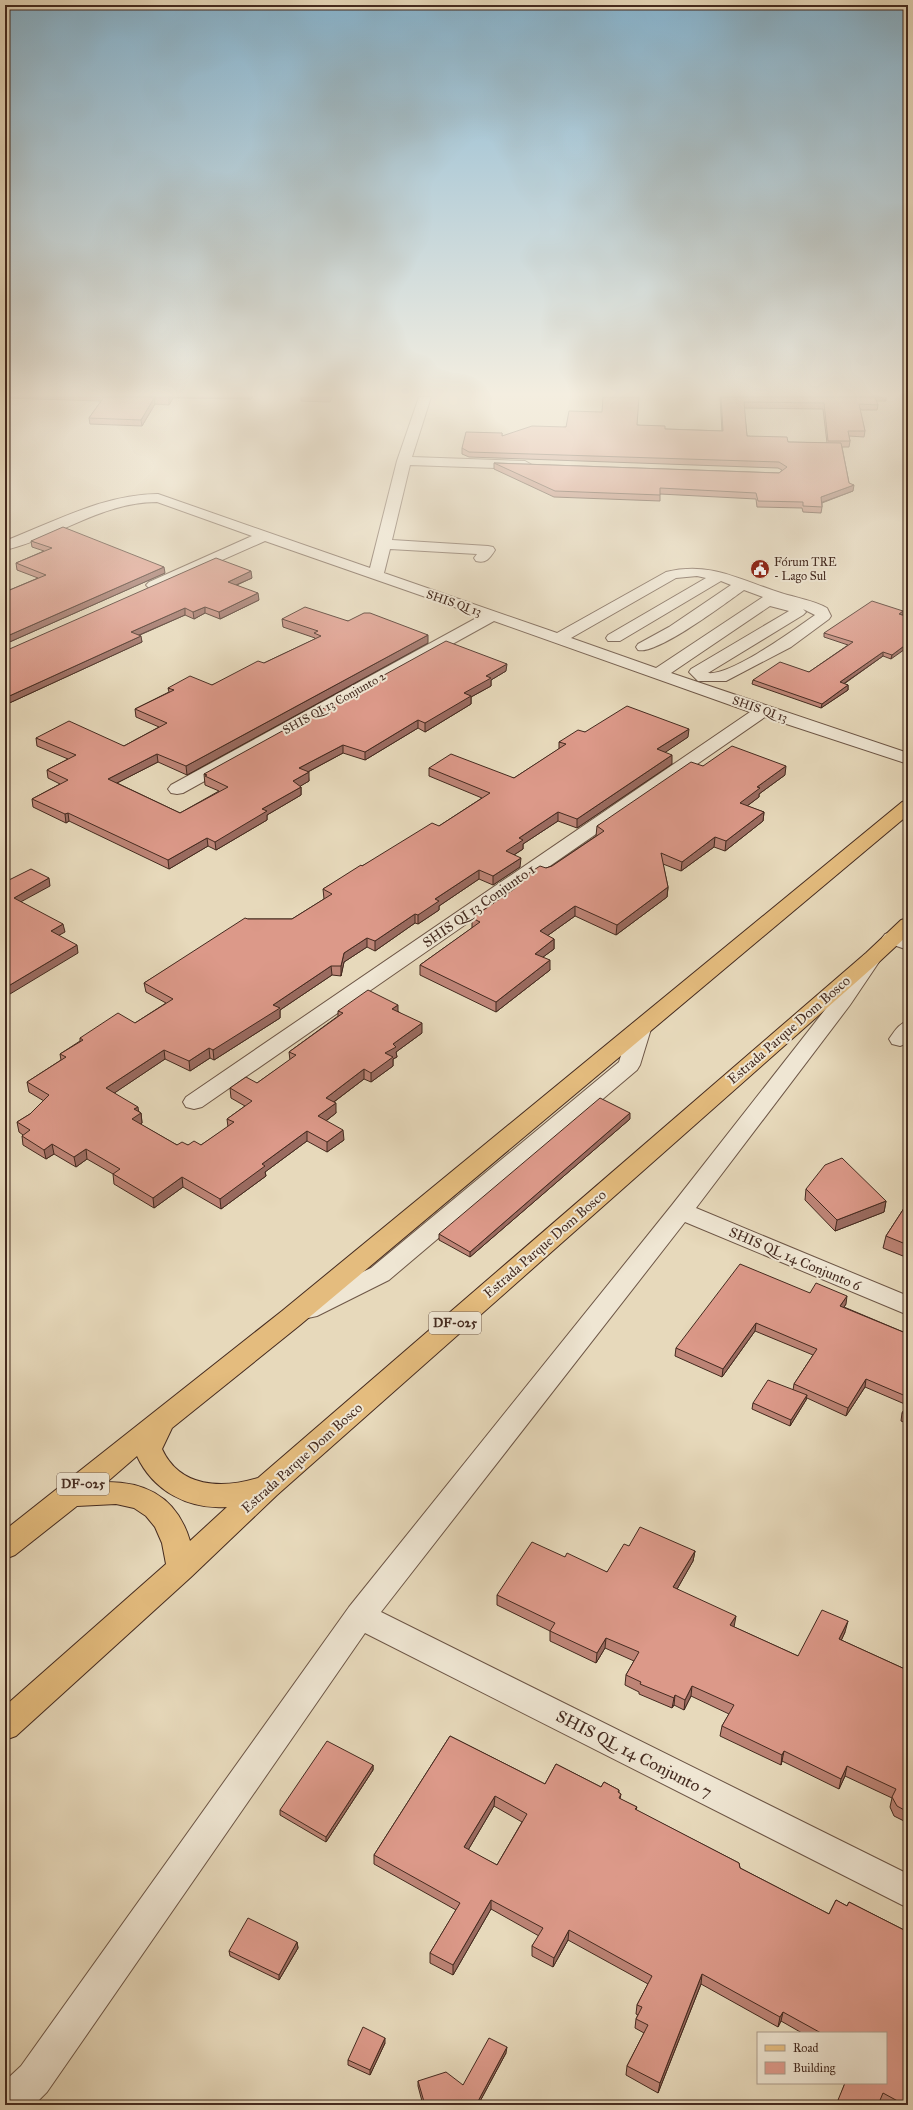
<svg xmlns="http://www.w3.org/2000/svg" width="913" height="2110" font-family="'IM FELL Great Primer',serif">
<rect width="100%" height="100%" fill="#e7d9bb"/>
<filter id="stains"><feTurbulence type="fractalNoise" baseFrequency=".005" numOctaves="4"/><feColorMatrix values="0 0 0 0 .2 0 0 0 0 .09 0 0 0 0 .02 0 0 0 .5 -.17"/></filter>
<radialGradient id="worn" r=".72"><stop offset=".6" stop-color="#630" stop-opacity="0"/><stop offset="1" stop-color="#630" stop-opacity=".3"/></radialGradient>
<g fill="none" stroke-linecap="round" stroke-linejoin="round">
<g stroke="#6d5646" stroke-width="2">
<g id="minor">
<path d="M419,397H431L412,457L525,461L532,465L525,469L410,465L392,540L488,546L493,547L495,550C490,558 486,564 476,561L474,558L477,554L390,549L384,573L557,633L666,572C710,561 740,580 781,593C796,598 813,600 827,608L831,616L829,619L791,647L726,681H698L689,672L691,669L789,611L770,606L671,673L908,753V764L765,717L202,1107L194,1109L186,1107L183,1102L186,1097L750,712L494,621L183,793L177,794L171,793L168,789L171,785L480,616L265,541L159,588H149L146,585L149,582L252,536L157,502C102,502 57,538 5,550V541C54,522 105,494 158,494L370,568L397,461ZM697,576L706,578L608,635L606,638L608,641H620L721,581L731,585L669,627L638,644L636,647L638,650C657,655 726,603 744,590L763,597L656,668L571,638L676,578ZM803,609L815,615C795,629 731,676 708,673L803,615L806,612Z"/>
<polygon points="892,932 908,937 908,950 885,942 882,938 885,934"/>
<polygon points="871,953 878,955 881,959 850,1005 696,1208 908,1296 908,1315 685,1222 381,1612 908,1874 908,1908 365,1633 47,2092 34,2105 5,2105 5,2081 21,2066 349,1607 672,1205 835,997 864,955"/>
<path d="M908,1021V1043L900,1046L892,1044L889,1039C895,1031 898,1024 908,1021Z"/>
<polygon points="640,1022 648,1024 651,1029 640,1065 637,1070 389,1280 317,1316 308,1318 299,1316 295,1309 299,1302 371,1268 619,1062 629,1029 632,1024"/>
</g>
</g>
<g stroke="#442a1f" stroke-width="2">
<path id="major" d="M908,800V815L300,1325L172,1428L162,1449C180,1488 222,1489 258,1478L866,953L901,920L908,918V935L880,961L277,1495L191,1577L16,1736L5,1740V1706L166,1564L162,1543L155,1527L146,1516L134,1508L116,1504L77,1506L15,1555L5,1559V1530L282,1311L902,802ZM137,1456C153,1491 189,1510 227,1507L190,1541C178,1500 149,1482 107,1482Z"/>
</g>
<use href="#minor" fill="#efe6d3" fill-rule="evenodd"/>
<use href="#major" fill="#e4bc7e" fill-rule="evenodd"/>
</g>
<g fill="#bd8476" stroke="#442a1f" fill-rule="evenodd">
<polygon points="5,397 253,397 251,399 173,398 169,405 155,404 142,426 90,424 89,418 101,401 5,398"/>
<polygon points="301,397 332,397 330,402 301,401"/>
<path d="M720,397H886V401H876L878,405L877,410H860L865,431L864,437L849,436L850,441L849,447H842L849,483L853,491L822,503V507L821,513L803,512L802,508L757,507L756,499L660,494V501L554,497L494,469V463L779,473L782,470L778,468L469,457L462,454V448L502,433V436L566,427L637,425L665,429L722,431ZM744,408L823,409L827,443L788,442L747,436Z"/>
<polygon points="31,541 165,573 5,644 5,592 38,578 17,570 16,563 44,551 32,547"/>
<polygon points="252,578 237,585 259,600 220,619 205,613 194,619 185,615 140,635 142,642 5,705 5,651"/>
<polygon points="903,611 891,659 883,656 844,684 848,685 848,690 821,708 752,684 753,680 809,672 848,645 824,637 824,633"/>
<polygon points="282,619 348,621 428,643 187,775 158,762 117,783 180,813 219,791 205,785 204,774 506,671 491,680 491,686 471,697 471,704 425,732 418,728 365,760 343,753 308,772 309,781 300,786 301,787 301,795 267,815 267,820 216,850 208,846 169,869 69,821 66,823 33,807 32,799 60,784 48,778 47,770 68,759 37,746 36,738 124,746 159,727 136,717 135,709 169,692 168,688 212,685 264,663 315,639 315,638 283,627"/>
<polygon points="585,732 688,737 665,752 672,764 577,828 558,821 523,844 523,849 514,855 520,867 493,885 479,879 439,906 439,910 418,924 415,923 375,951 367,947 344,962 341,976 332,975 280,1010 280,1018 214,1060 210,1058 190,1071 165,1059 114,1093 141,1113 142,1123 140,1124 177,1145 201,1145 228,1127 227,1119 245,1106 231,1098 230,1088 257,1083 290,1060 289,1052 338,1016 338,1011 398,1011 422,1033 396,1052 397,1057 393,1059 393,1066 371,1082 364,1079 334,1102 336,1113 326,1121 344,1140 327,1152 307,1141 265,1172 266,1176 221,1209 183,1187 154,1208 114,1184 113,1174 87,1159 76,1167 54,1154 46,1159 23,1145 22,1136 23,1135 19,1132 17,1122 30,1114 44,1101 29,1092 27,1082 61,1060 60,1054 80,1041 80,1038 135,1023 166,1003 146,992 144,983 248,919 292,919 324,899 323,889 362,866 439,826 482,798 429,776 429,768 514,778 559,749 559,742"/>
<polygon points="703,766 785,775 759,794 759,797 747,806 764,812 763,821 725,851 714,847 681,871 663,864 668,887 667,897 616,935 575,916 547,936 554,939 554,949 543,957 550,970 496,1012 420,975 420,965 472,928 472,918 512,890 512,884 546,868 552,866 596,836 597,826"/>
<polygon points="630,1119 470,1257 439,1240 439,1234"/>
<polygon points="806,1189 886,1201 884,1212 835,1231 805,1200"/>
<polygon points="908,1202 908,1258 883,1248 886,1236"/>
<polygon points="810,1293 846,1304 844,1307 908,1334 908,1424 901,1421 902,1413 907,1405 865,1387 846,1416 807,1398 806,1400 790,1426 752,1409 753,1403 793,1390 794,1384 813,1355 755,1331 722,1377 675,1356 676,1348"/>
<polygon points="629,1546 695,1551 693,1561 677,1589 734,1627 798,1656 845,1632 841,1640 907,1670 908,1668 908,1822 906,1822 894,1816 890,1807 892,1798 845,1776 839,1789 782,1761 781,1765 720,1736 722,1726 729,1714 691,1696 684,1710 674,1705 672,1708 639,1694 639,1692 625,1685 626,1675 634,1661 605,1648 596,1663 550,1641 550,1631 497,1605 497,1595 565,1557 607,1572"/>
<path d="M450,1736L545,1784L556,1764L601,1787L604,1782L619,1790V1793L621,1794L620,1799L637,1807L636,1810L739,1863L740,1868L829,1914L836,1900L847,1906L849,1902L908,1932V2105H885L880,2102L879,2105H837L845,2083H886V2033H802L781,2021L778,2027L701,1984L658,2093L626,2075L627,2066L644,2033L635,2028L636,2019L638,2015L636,2014L637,2005L648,1984L568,1940L553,1967L532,1956V1946L539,1936L491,1909L453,1975L430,1963V1953L456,1910L374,1864V1855ZM494,1806L522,1822L497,1865L468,1850Z"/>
<polygon points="373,1765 373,1770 326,1842 280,1815 280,1810"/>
<polygon points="297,1942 298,1948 279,1980 230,1956 229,1951"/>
<polygon points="385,2043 370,2075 348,2065 348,2060"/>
<polygon points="506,2053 478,2105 423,2105 418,2086 418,2081 463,2085"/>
</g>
<g fill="#9a6b60" stroke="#442a1f">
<polygon points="170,397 173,397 173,398 169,405 169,398"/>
<polygon points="154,398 155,404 142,426 141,420"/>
<polygon points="854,485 853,491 820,503 821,497"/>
<polygon points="164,567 165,573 5,644 5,637"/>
<polygon points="251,571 252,578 229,588 228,582"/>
<polygon points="258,593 259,600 220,619 219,612"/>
<polygon points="205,607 205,613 194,619 193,612"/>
<polygon points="185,608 185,615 132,638 131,632"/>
<polygon points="903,611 903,615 899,614"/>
<polygon points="428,635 428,643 187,775 186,766"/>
<polygon points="141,636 142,642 5,705 5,698"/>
<polygon points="908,643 908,647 891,659 892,655"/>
<polygon points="883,652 883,656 839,687 840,682"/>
<polygon points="507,664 506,671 491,680 491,686 471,697 471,704 425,732 425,723 464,693 486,676"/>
<polygon points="848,685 848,690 821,708 822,704"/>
<polygon points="418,720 418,728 365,760 365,752"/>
<polygon points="689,729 688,737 657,758 657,749"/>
<polygon points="343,745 343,753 300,776 299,768"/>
<polygon points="157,754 158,762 109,787 108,779"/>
<polygon points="672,755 672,764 577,828 577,819"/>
<polygon points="786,766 785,775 759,794 759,797 739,812 740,803 757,787"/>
<polygon points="309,772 309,781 294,790 293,781"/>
<polygon points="301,787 301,795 267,815 267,820 216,850 215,842 262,809"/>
<polygon points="558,812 558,821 523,844 523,849 506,860 506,851 519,838"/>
<polygon points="764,812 763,821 725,851 726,841"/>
<polygon points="68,813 69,821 66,823 65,814"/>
<polygon points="715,837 714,847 681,871 682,862"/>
<polygon points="207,838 208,846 169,869 168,860"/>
<polygon points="521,858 520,867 493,885 493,876"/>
<polygon points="479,870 479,879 439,906 439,910 418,924 418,915 435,899"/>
<polygon points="49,878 50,886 15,905 14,898"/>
<polygon points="668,887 667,897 616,935 617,925"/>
<polygon points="575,906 575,916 540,941 540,931"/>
<polygon points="415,914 415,923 375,951 375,941"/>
<polygon points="63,924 65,932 52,939 51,931"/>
<polygon points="367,938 367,947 344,962 341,976 341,966 344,953"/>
<polygon points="554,939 554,949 535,963 535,954"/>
<polygon points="77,945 78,953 5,997 5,988"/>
<polygon points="550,960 550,970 496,1012 496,1002"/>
<polygon points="331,966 332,975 280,1010 280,1018 214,1060 213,1050 273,1005"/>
<polygon points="398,1005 398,1015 392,1009"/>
<polygon points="422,1023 422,1033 396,1052 397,1057 393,1059 393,1066 371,1082 371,1073 385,1053 393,1044"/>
<polygon points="209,1048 210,1058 190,1071 189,1061"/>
<polygon points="164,1050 165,1059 107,1098 106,1088"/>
<polygon points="364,1069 364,1079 327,1107 326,1098"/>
<polygon points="336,1103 336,1113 319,1126 318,1116"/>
<polygon points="138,1107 139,1114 141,1113 142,1123 133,1129 132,1119 134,1109"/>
<polygon points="630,1113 630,1119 470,1257 470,1252"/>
<polygon points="343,1130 344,1140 327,1152 327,1142"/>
<polygon points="307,1131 307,1141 265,1172 266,1176 221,1209 220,1199 262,1164"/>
<polygon points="52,1144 54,1154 46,1159 44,1150"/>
<polygon points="86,1149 87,1159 76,1167 74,1157"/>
<polygon points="182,1177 183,1187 154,1208 153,1198"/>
<polygon points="886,1201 884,1212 835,1231 837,1220"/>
<polygon points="847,1296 846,1304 839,1314 840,1306"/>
<polygon points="756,1323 755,1331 722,1377 723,1369"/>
<polygon points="866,1379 865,1387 846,1416 848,1408"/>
<polygon points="807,1395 806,1400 790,1426 791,1420"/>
<polygon points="695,1551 693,1561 672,1598 673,1587"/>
<polygon points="736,1616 734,1627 729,1636 730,1625"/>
<polygon points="848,1621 845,1632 837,1650 839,1639"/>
<polygon points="606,1638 605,1648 596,1663 597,1653"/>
<polygon points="692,1686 691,1696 684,1710 685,1700"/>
<polygon points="675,1695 674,1705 672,1708 674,1698"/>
<polygon points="784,1751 782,1761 781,1765 782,1755"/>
<polygon points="373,1765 373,1770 326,1842 326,1837"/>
<polygon points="847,1766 845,1776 839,1789 841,1779"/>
<polygon points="495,1796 494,1806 464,1857 464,1847"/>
<polygon points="908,1813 908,1822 906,1822"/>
<polygon points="491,1900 491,1909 453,1975 453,1965"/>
<polygon points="569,1930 568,1940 553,1967 554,1958"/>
<polygon points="297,1942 298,1948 279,1980 279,1975"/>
<polygon points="702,1974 701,1984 658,2093 660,2083"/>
<polygon points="783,2012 781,2021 778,2027 780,2017"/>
<polygon points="385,2038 385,2043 370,2075 370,2070"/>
<polygon points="507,2047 506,2053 478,2105 476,2105"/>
</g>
<g fill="#dc9989" stroke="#442a1f" fill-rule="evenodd">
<polygon points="104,397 170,397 169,398 154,398 141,420 89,418"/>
<polygon points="603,397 639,397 637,425 665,426 665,429 723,431 721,397 875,397 878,405 859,404 865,431 848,431 850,441 828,441 824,403 744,402 747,436 787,437 788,442 841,443 849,483 854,485 821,497 822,507 803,506 803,502 758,501 756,493 660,488 660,495 555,491 494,463 779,473 787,467 779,462 469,452 462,448 466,432 502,433 502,436 532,426 566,427 569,411 602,412"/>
<polygon points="63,527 164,567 5,637 5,592 46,575 16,563 52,548 31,541"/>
<polygon points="216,558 251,571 228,582 258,593 219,612 205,607 193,612 185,608 131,632 141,636 5,698 5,651"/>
<polygon points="872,601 903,611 899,614 908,617 908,643 892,655 883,652 840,682 848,685 822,704 753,680 780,662 809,672 853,642 824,633"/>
<polygon points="305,607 348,621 364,613 370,613 428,635 186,766 157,754 108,779 180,813 228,787 205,776 207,775 204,774 446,641 507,664 486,676 491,678 464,693 471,696 425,723 418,720 365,752 343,745 299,768 309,772 293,781 301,787 262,809 267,811 215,842 207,838 168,860 68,813 65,814 32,799 68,780 47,770 76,755 36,738 69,721 124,746 167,723 135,709 174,690 168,688 190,676 212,685 258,661 264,663 321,636 314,633 318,631 282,619"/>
<polygon points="627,706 689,729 657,749 672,755 577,819 558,812 519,838 523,840 506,851 521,858 493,876 479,870 435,899 439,901 418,915 415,914 375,941 367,938 344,953 341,966 331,966 273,1005 280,1008 213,1050 209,1048 189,1061 164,1050 106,1088 138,1107 134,1109 141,1113 132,1119 177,1145 182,1142 188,1145 194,1141 201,1145 234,1122 227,1119 252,1101 230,1088 246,1077 257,1083 296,1055 289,1052 343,1013 338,1011 368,990 398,1005 392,1009 422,1023 393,1044 396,1047 385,1053 393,1057 371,1073 364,1069 326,1098 336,1103 318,1116 343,1130 327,1142 307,1131 262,1164 265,1166 220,1199 182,1177 153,1198 113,1174 120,1169 86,1149 74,1157 52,1144 44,1150 22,1136 30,1130 17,1122 30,1114 49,1095 27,1082 66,1057 60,1054 83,1040 80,1038 118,1013 135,1023 173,999 144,983 245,918 248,919 292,919 332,894 323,889 361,865 362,866 432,823 439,826 490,793 429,768 451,754 514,778 566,744 559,742 578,730 585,732"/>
<polygon points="732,746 786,766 757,787 760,788 740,803 764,812 726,841 715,837 682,862 661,853 668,887 617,925 575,906 540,931 554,939 535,954 550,960 496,1002 420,965 480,922 472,918 517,887 512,884 540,866 546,868 552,866 604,831 597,826 691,762 703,766"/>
<polygon points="31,869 49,878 14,898 63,924 51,931 77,945 5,988 5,882"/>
<polygon points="600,1098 630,1113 470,1252 439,1234"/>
<polygon points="842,1158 886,1201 837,1220 806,1189 825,1165"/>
<polygon points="908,1202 908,1245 886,1236"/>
<polygon points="740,1264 810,1293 816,1283 847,1296 840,1306 908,1334 908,1397 866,1379 848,1408 794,1384 817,1349 756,1323 723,1369 676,1348"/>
<polygon points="768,1380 807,1395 791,1420 753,1403"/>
<polygon points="908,1404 908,1416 902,1413"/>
<polygon points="640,1527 695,1551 673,1587 736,1616 730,1625 798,1656 822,1610 848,1621 839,1639 907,1670 908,1668 908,1812 897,1806 892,1797 896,1789 847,1766 841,1779 784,1751 782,1755 722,1726 734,1705 692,1686 685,1700 675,1695 674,1698 640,1684 641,1682 626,1675 639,1652 606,1638 597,1653 550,1631 555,1623 497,1595 532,1542 565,1557 567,1553 607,1572 624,1544 629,1546"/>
<path d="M450,1736L545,1784L556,1764L601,1787L604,1782L619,1790L618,1792L621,1794L619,1798L637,1807L635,1809L739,1863L740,1868L829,1914L836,1900L847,1906L849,1902L908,1932V2105H905L883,2093L878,2105H848L838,2100L845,2083H886V2033H821L783,2012L780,2017L702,1974L660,2083L627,2066L648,2025L636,2019L642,2007L637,2005L652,1976L569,1930L554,1958L532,1946L543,1928L491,1900L453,1965L430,1953L460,1903L374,1855ZM495,1796L527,1814L497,1865L464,1847Z"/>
<polygon points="327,1741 373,1765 326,1837 280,1810"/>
<polygon points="248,1918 297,1942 279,1975 229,1951"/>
<polygon points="363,2027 385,2038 370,2070 348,2060"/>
<polygon points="489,2038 507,2047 476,2105 425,2105 418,2081 446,2072 463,2085"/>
</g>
<linearGradient id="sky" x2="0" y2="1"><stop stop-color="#87b6d2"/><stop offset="0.57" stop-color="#f4eee0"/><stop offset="1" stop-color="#f4eee0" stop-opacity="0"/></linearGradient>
<rect width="913" height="692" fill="url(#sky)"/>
<defs>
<g id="civic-disc" transform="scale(1)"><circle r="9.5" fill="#8f2418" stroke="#efe6d3"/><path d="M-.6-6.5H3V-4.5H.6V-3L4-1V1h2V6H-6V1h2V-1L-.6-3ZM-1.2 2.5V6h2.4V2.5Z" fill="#fff"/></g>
</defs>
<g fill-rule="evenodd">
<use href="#civic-disc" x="760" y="569"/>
</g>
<g text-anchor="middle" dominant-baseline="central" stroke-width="4" stroke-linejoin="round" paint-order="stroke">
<g font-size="12" fill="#442a1f" stroke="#efe6d3" text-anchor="start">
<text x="774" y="562">Fórum TRE<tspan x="774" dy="14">- Lago Sul</tspan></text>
</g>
<g font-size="12" fill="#442a1f" stroke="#efe6d3">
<text transform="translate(454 603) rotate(19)">SHIS QI 13</text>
<text transform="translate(334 703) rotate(-29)">SHIS QI 13 Conjunto 2</text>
<text transform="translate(760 709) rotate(19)">SHIS QI 13</text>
</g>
<g fill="#efe6d3" stroke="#776255" stroke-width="1">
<rect x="429" y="1312" width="52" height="22" rx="3"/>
<rect x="57" y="1473" width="52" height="22" rx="3"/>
</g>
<g font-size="13" font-weight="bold" fill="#442a1f">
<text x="455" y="1323">DF-025</text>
<text x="83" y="1484">DF-025</text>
</g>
<g font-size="14" fill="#442a1f" stroke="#efe6d3">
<text transform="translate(479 906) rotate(-35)">SHIS QI 13 Conjunto 1</text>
<text transform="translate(789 1030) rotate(-41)">Estrada Parque Dom Bosco</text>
<text transform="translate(545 1244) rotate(-41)">Estrada Parque Dom Bosco</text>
<text transform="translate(795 1259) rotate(23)">SHIS QL 14 Conjunto 6</text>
<text transform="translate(302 1458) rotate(-42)">Estrada Parque Dom Bosco</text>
</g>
<g font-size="17" fill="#442a1f" stroke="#efe6d3">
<text transform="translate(634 1754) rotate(27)">SHIS QL 14 Conjunto 7</text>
</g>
</g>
<rect width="913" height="2110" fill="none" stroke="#e7d9bb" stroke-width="20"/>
<rect x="6" y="6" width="901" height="2098" fill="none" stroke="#442a1f" stroke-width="2"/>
<rect x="10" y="10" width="893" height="2090" fill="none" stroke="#442a1f"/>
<rect x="757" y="2032" width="130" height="52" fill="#efe6d3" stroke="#ab9b8b"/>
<rect x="765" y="2045" width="20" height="6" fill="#e4bc7e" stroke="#ab9b8b"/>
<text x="793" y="2052" font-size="12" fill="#442a1f">Road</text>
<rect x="765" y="2062" width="20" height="12" fill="#dc9989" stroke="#ab9b8b"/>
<text x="793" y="2072" font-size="12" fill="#442a1f">Building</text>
<rect width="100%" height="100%" filter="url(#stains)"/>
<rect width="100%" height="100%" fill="url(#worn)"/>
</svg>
